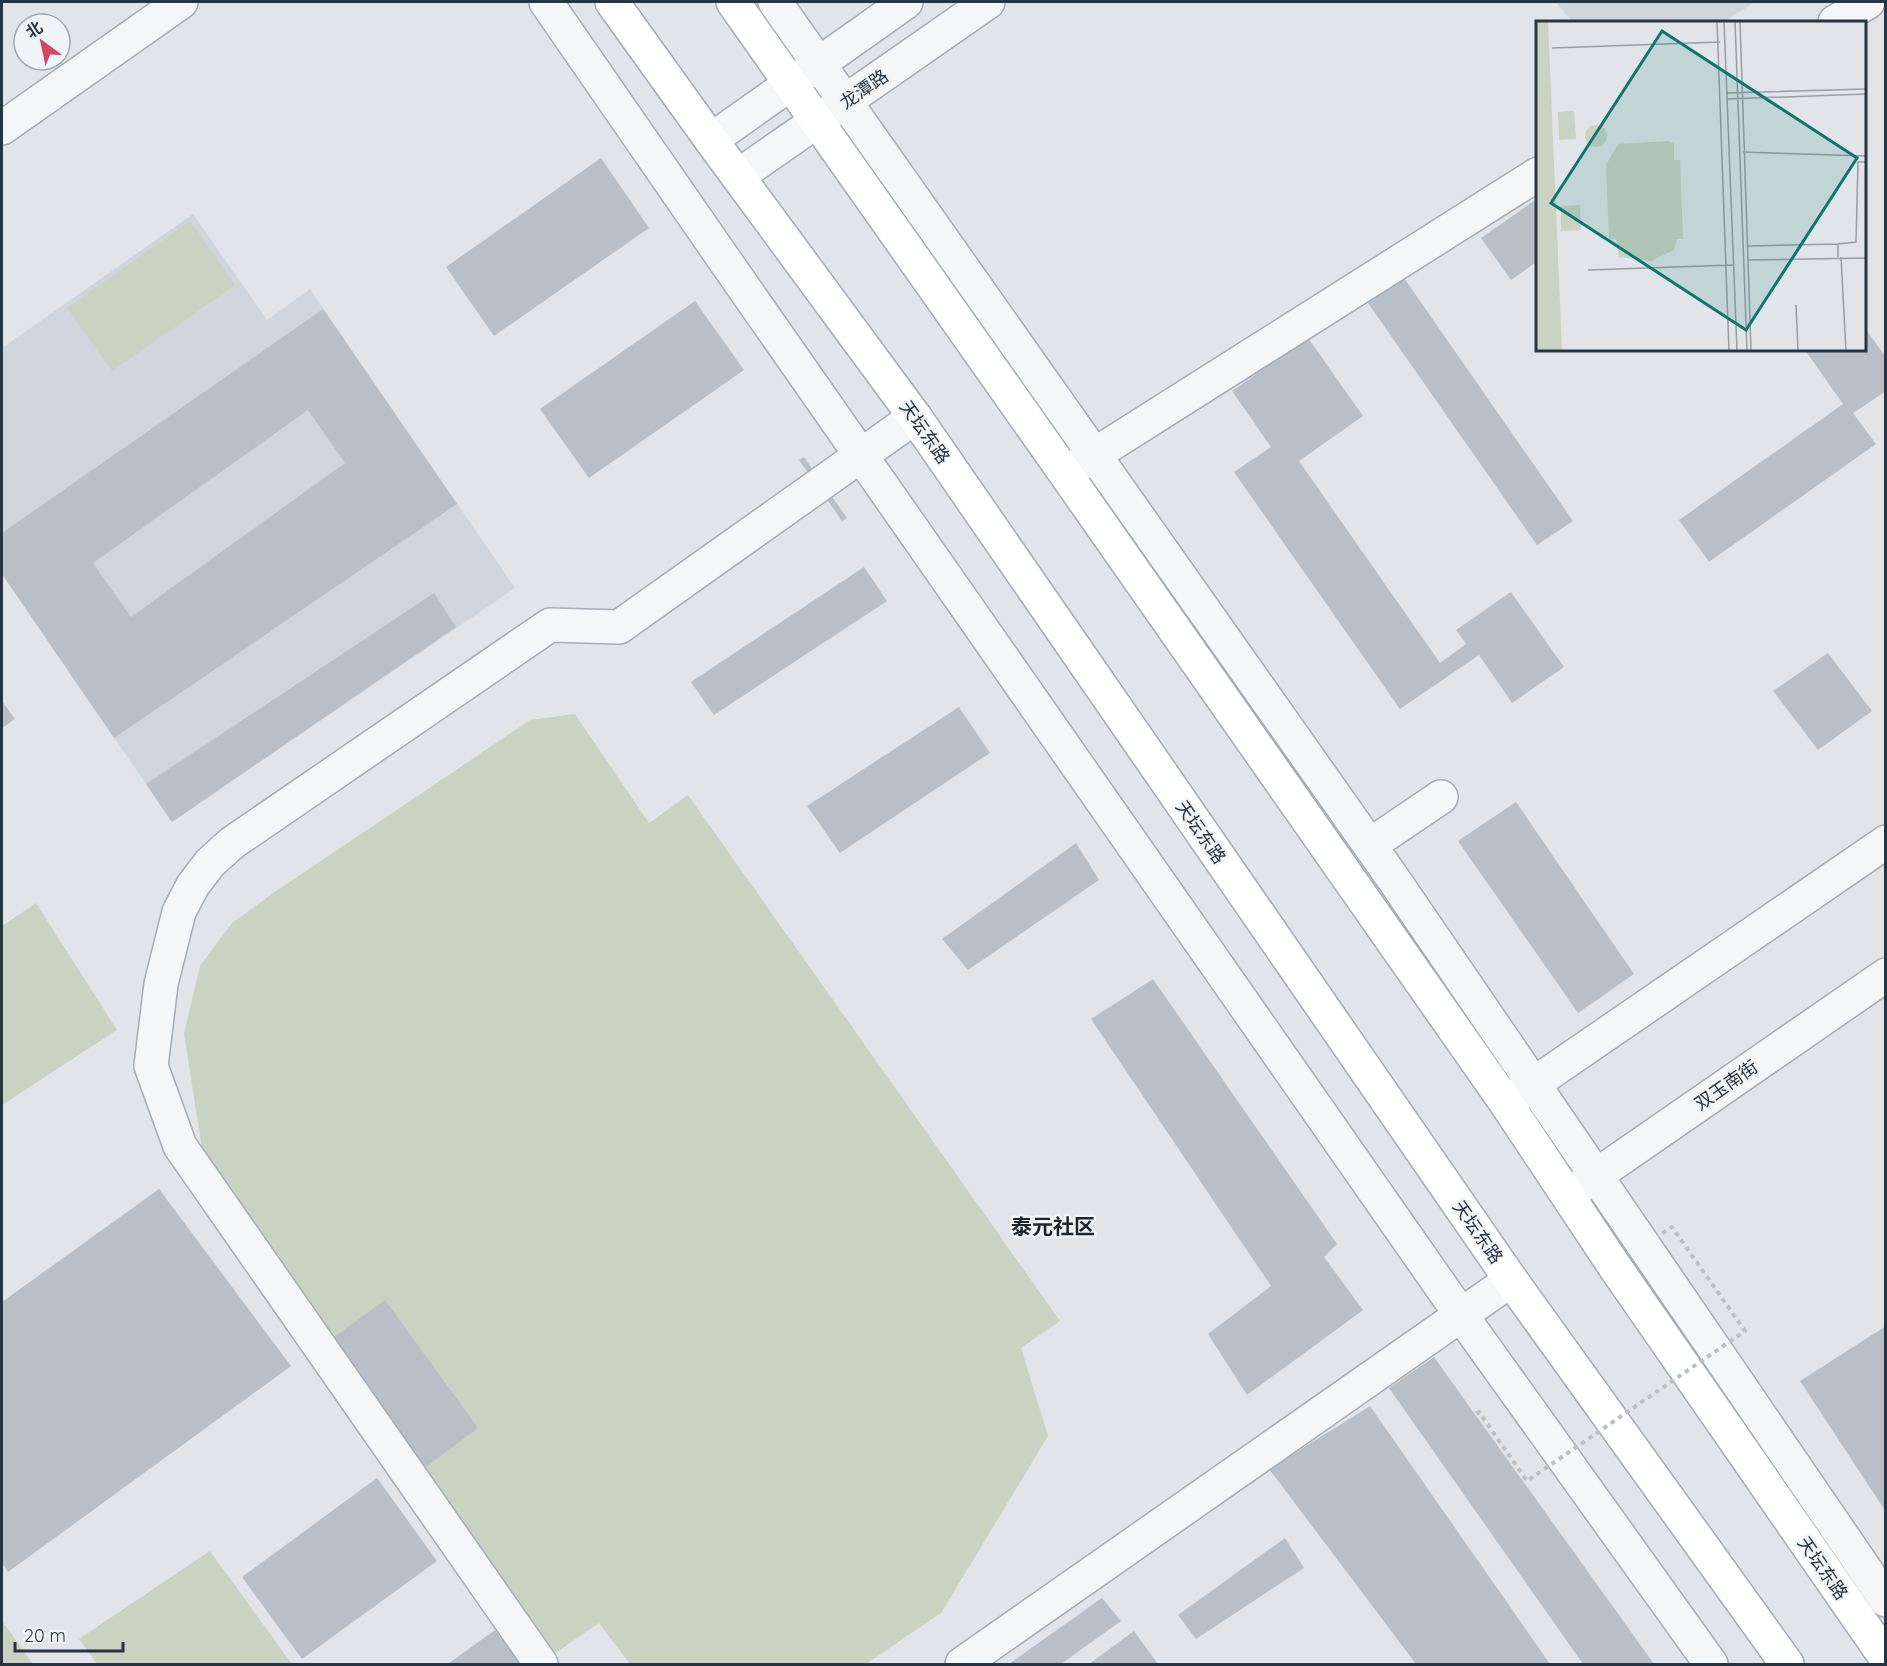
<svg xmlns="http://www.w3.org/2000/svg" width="1887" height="1666" font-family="Quicksand,'Noto Sans SC',sans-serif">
<rect width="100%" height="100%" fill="#e1e5ea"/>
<g fill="#cfd5dc">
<polygon points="1556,2 1755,2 1724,22 1572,22"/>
<polygon points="193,214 267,320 310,289 515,588 172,822 2,574 2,348"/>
</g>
<g fill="#c8d3c2">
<polygon points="190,221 235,285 112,371 67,308"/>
<polygon points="575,714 649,823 688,795 1060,1321 1021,1348 1048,1436 941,1613 866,1664 630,1664 599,1623 554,1654 204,1161 184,1034 200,966 232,923 272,894 530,720"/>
<polygon points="36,903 117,1030 2,1105 2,926"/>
<polygon points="210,1551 292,1664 97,1664 79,1639"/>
<polygon points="2,1621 33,1664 2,1664"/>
</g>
<g fill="#b8bfc6" fill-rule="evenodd">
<polygon points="601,158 649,228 494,336 446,267"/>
<polygon points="1538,198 1538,261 1511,280 1481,238"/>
<polygon points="1404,278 1573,521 1537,545 1368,303"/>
<polygon points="695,301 744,370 589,478 540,409"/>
<path d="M323,309L457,504L114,738L2,574V533ZM308,410L345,463L131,617L93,563Z"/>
<polygon points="1864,327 1886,357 1886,391 1853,413 1876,444 1709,562 1679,520 1843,404 1805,350 1864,350"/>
<polygon points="1308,338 1363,416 1299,461 1440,663 1466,644 1456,630 1511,592 1564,667 1512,703 1479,655 1400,709 1234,472 1271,447 1232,391"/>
<polygon points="804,457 847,518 842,521 799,460"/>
<polygon points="864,567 887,601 714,715 691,682"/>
<polygon points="434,593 456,627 172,822 146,784"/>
<polygon points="1828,653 1872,711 1818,750 1773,691"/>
<polygon points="2,701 15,719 2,728"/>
<polygon points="959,707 990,753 840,853 807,806"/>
<polygon points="1516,802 1634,974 1578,1013 1458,841"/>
<polygon points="1076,843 1099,880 968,970 942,939"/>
<polygon points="1153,979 1337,1244 1324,1257 1363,1310 1247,1395 1208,1334 1271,1286 1091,1019"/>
<polygon points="159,1189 291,1366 8,1572 2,1563 2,1302"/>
<polygon points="385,1300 478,1428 423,1469 330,1340"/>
<polygon points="1886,1326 1886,1512 1800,1381"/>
<polygon points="1434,1357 1654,1664 1583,1664 1389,1388"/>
<polygon points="1370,1406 1550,1664 1416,1664 1269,1469"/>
<polygon points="377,1478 437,1561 302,1659 242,1577"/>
<polygon points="1285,1538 1304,1568 1196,1639 1178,1615"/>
<polygon points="1102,1598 1121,1621 1061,1664 1009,1664"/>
<polygon points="495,1630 521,1664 448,1664"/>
<polygon points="1134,1631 1158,1664 1089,1664"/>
</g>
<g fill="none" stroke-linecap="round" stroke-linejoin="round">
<g stroke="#a6acb4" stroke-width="36">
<g id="minor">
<polyline points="546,2 721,255 1461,1315 1711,1664"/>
<polyline points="775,2 1392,877 1886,1600"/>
<polyline points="1835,22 1868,2"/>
<polyline points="2,128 181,2"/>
<polyline points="711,140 906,2"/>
<polyline points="738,176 988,2"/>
<polyline points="1075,467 1538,174"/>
<polyline points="1370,845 1441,797"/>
<polyline points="1516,1096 1886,842"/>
<polyline points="1578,1188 1886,975"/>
<polyline points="541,1664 180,1146 151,1066 161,984 179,912 193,885 210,863 232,843 550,625 619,627 915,417"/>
<polyline points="962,1664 1511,1280"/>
</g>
</g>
<g stroke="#a0abb5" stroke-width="36">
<g id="major">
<polyline points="612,2 711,140 915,417 1511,1280 1787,1664"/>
<polyline points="733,2 1065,473 1506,1103 1615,1267 1886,1658"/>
</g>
</g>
<use href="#minor" stroke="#f4f6f8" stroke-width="33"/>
<use href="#major" stroke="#fff" stroke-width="33"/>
<polyline stroke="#bbc0c5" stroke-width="4" stroke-dasharray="4.5 4.5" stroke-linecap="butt" points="1469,1419 1479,1412 1527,1481 1745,1331 1672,1227 1658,1236"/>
</g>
<g text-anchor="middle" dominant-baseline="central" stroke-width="5" stroke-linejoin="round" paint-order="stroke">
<g font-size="18" fill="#293441" stroke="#f1f4f7">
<text transform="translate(864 89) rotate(-35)">龙潭路</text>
<text transform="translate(925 432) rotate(55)">天坛东路</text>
<text transform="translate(1201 832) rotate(55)">天坛东路</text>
<text transform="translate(1726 1085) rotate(-35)">双玉南街</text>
<text transform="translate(1478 1232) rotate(55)">天坛东路</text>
<text transform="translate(1823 1568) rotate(55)">天坛东路</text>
</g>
<g font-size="21" font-weight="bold" fill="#1b2532" stroke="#f1f4f7">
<text x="1053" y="1226">泰元社区</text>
</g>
</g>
<g transform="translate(1536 21)">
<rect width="330" height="330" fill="#e1e5ea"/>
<path d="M0,0H12L26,330H0ZM38,90L40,118L23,119L22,91ZM49 115a11 11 0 1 1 22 0a11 11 0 1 1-22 0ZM133,120L138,123V139H144L147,218H141L138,229L115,240L83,236L80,218H73L70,144L82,123ZM44,184L45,209L25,210V185Z" fill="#c8d3c2"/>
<path fill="none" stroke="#979ea6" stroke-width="1.5" d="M181,0L193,330M188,0L201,330M199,0L211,330M204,0L215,330M16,27L184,21M190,72L330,68M191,78L330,73M207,131L330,135M212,225L302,223M302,236V223L320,221L322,141H330M305,236L310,330M211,239L330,237M52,249L197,244M257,330H262L260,284"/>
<path fill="#0f766e" fill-opacity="0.15" stroke="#0f766e" stroke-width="3" d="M126,10L321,137L210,309L15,182Z"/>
<rect width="330" height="330" fill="none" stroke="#293441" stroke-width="3"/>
</g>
<rect width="1887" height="1666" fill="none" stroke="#293441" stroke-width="6"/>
<g transform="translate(42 42) rotate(327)"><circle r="28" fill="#f1f4f7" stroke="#a1a7ae" stroke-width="1.5"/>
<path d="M0-4.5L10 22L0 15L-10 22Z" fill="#ce4768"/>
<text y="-9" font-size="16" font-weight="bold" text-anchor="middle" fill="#293441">北</text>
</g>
<path d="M15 1642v9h108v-9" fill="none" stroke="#293441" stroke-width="3"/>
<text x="24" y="1642" font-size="18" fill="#293441" stroke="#f1f4f7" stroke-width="4.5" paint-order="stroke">20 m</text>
</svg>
